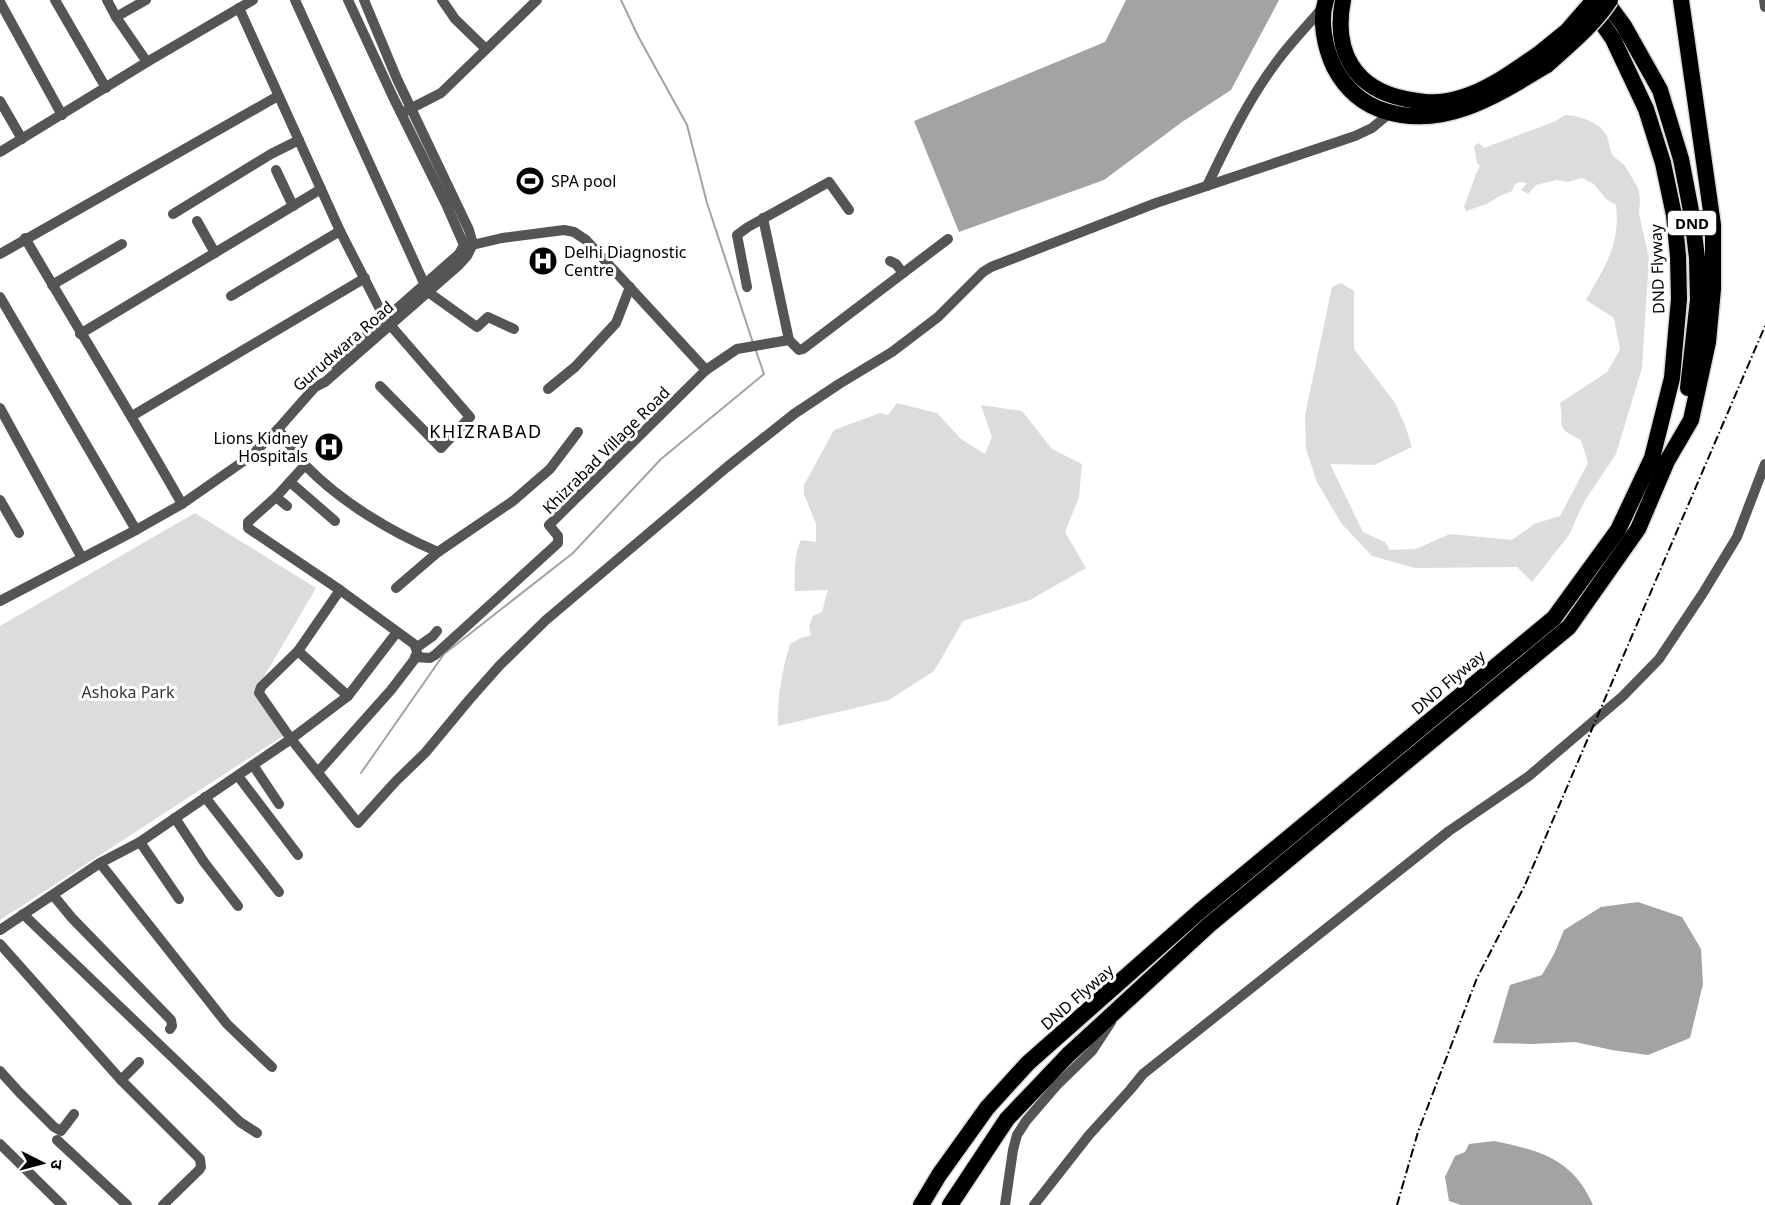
<svg xmlns="http://www.w3.org/2000/svg" width="1765" height="1205" font-family="'Noto Sans','Noto Sans Devanagari',sans-serif">
<rect width="100%" height="100%" fill="#fff"/>
<g fill="#dcdcdc">
<path d="M1565,115L1576,116L1590,121L1600,127L1607,136L1612,155L1625,166L1638,188L1640,198L1639,214L1649,258L1642,368L1616,454L1584,502L1569,535L1532,582L1517,567L1415,568L1372,556L1341,523L1317,482L1306,449L1305,415L1332,287L1341,283L1354,291V349L1395,403L1405,425L1412,447L1374,465L1330,464L1363,532L1385,542L1390,550L1416,549L1450,534L1512,540L1534,524L1560,516L1588,463L1581,440C1555,427 1564,429 1560,403L1607,372L1620,350L1614,318L1586,300C1604,268 1621,244 1616,205L1606,199L1594,184L1582,178L1567,182L1557,180L1536,185L1528,194L1521,190L1527,183L1520,182L1515,184L1512,191L1498,197L1487,204L1466,211L1464,207L1476,174L1480,166L1477,163L1474,146L1479,143L1484,148L1556,121Z"/>
<path d="M897,403L937,413L961,439L985,454L992,437L981,405L1022,411L1052,449L1082,464L1079,497L1065,532L1086,568L1030,600L963,621L934,671L889,700L778,726C777,699 782,670 790,644L801,638L811,635L809,626L813,616L822,612L828,590L795,591C794,573 794,557 801,540L816,542V524L804,494V485L834,430L880,413L888,415Z"/>
<polygon points="195,513 316,588 255,692 283,736 0,920 0,626"/>
</g>
<g fill="#a3a3a3">
<polygon points="1126,0 1279,0 1231,90 1182,122 1104,180 959,232 914,121 1105,42"/>
<polygon points="1638,902 1682,917 1701,949 1703,984 1690,1038 1648,1055 1612,1050 1575,1042 1532,1044 1493,1043 1510,985 1542,975 1554,954 1564,930 1601,907"/>
<path d="M1494,1141C1539,1150 1573,1159 1593,1205H1461L1449,1201L1445,1177L1455,1156L1465,1152L1469,1144Z"/>
</g>
<g fill="none" stroke-linecap="round" stroke-linejoin="round">
<g stroke="#a3a3a3" stroke-width="2">
<polyline points="621,0 638,36 687,125 707,203 753,343"/>
<polyline points="361,773 444,654 573,553 661,459 764,374 755,348"/>
</g>
<g stroke="#dbdbdb" stroke-width="19">
<g id="highway">
<path d="M1326,0C1319,20 1325,48 1334,67C1345,88 1362,104 1385,111C1444,130 1497,95 1547,65"/>
<path d="M1343,0C1333,51 1354,89 1406,99C1426,103 1440,104 1460,98C1489,90 1515,70 1540,53"/>
<polyline points="1605,0 1624,26 1660,90 1681,159 1692,216 1697,258 1698,300 1688,388"/>
<polyline points="921,1205 939,1175 987,1108 1028,1063 1200,911 1554,618 1618,530 1652,458 1672,378 1679,299 1678,256 1674,215 1663,163 1646,109 1613,39 1590,6"/>
<polyline points="950,1205 1007,1119 1068,1055 1209,925 1569,627 1638,529 1667,461 1691,420 1708,342 1713,289 1713,225 1681,0"/>
</g>
</g>
<g stroke="#555" stroke-width="10">
<polyline points="55,0 106,88"/>
<polyline points="107,0 116,17 147,62"/>
<polyline points="295,0 428,292 477,327 488,317 514,329"/>
<polyline points="442,0 455,19 486,49"/>
<polyline points="1764,0 1765,7"/>
<polyline points="0,2 62,115"/>
<polyline points="239,8 340,231 385,319 470,417 441,448 380,386"/>
<polyline points="116,17 146,0"/>
<polyline points="0,101 22,139"/>
<polyline points="404,112 441,93 537,0"/>
<polyline points="0,152 147,62 253,0"/>
<polyline points="276,170 293,206"/>
<path d="M1207,186C1228,142 1249,98 1278,60C1292,41 1309,24 1324,6"/>
<polyline points="173,214 271,154 299,140"/>
<polyline points="763,218 789,340"/>
<polyline points="197,221 215,253"/>
<path d="M25,238C77,327 131,414 182,504"/>
<polyline points="468,246 502,238 564,230 574,232 586,240 706,370"/>
<polyline points="0,254 278,96"/>
<polyline points="890,261 896,264 903,273"/>
<polyline points="52,285 122,244"/>
<polyline points="747,287 737,235 748,227 829,182 849,210"/>
<polyline points="231,296 340,231"/>
<polyline points="0,297 136,530"/>
<polyline points="80,334 321,189"/>
<polyline points="334,364 459,254 464,245 446,204 393,97 348,0"/>
<polyline points="548,389 575,367 616,323 630,287"/>
<polyline points="0,408 82,558"/>
<polyline points="132,416 365,278"/>
<path d="M278,429C287,441 296,455 306,466C341,502 391,532 438,552"/>
<polyline points="305,465 276,497 248,522 248,528 340,590 414,644 416,648 417,653 414,660 391,690 318,772"/>
<polyline points="290,482 335,521"/>
<polyline points="276,497 287,506"/>
<polyline points="0,500 19,533"/>
<polyline points="396,588 438,552 513,501 550,469 578,432"/>
<polyline points="340,590 298,651 261,687 259,693 291,739 358,823 396,781 425,753 469,700 500,665 546,620 727,467 794,414 839,384 892,352 938,317 983,272 991,267 1156,203 1355,136 1372,128 1390,113"/>
<polyline points="0,601 136,530 182,504 251,456 278,429 315,387 325,382 459,265 467,256 473,244 469,230 397,79 364,0"/>
<polyline points="416,648 433,636 437,631"/>
<polyline points="298,651 348,696"/>
<polyline points="415,657 430,658 435,655 558,543 558,536 549,525 706,370 737,349 789,340 799,350 803,349 948,239"/>
<polyline points="253,765 279,804"/>
<polyline points="238,776 298,855"/>
<polyline points="205,797 279,892"/>
<polyline points="175,818 204,862 238,906"/>
<polyline points="140,842 179,899"/>
<polyline points="100,863 227,1024 272,1067"/>
<polyline points="53,895 72,918 171,1020 172,1026 170,1029"/>
<polyline points="23,914 240,1122 257,1133"/>
<polyline points="0,930 100,863 140,842 291,739 348,696 397,632"/>
<polyline points="0,944 121,1080 200,1159 201,1167 199,1170 163,1205"/>
<polyline points="0,1071 19,1092 54,1127 61,1131 74,1114"/>
<polyline points="121,1080 139,1062"/>
<polyline points="57,1140 127,1205"/>
<polyline points="0,1144 62,1205"/>
<polyline points="1005,1205 1013,1150 1017,1135 1026,1121 1057,1085 1092,1051 1111,1022"/>
<polyline points="1034,1205 1089,1135 1130,1090 1143,1074 1449,831 1529,776 1623,696 1659,659 1703,593 1737,537 1765,464"/>
</g>
<use href="#highway" stroke="#000" stroke-width="16"/>
<polyline stroke="#000" stroke-width="2" stroke-dasharray="9 3 1.5 3" stroke-linecap="butt" points="1397,1205 1418,1132 1477,978 1525,885 1765,326"/>
<g stroke="#dbdbdb" stroke-width="19" stroke-linecap="butt">
<g id="highway-bridge">
<polyline points="1540,53 1567,31 1594,0"/>
<path d="M1547,65C1569,45 1594,25 1610,0"/>
</g>
</g>
<use href="#highway-bridge" stroke="#000" stroke-width="16"/>
</g>
<defs>
<g id="stadium-disc" transform="scale(1.5)"><circle r="9.5" fill="#000" stroke="#fff"/><path d="M0-5a6.5 5 0 1 0 0 10a6.5 5 0 1 0 0-10ZM-3.5-1.8h7v3.6h-7Z" fill="#fff"/></g>
<g id="hospital-disc" transform="scale(1.5)"><circle r="9.5" fill="#000" stroke="#fff"/><path d="M-5-5h3v3.5h4V-5h3V5h-3V1.5h-4V5h-3Z" fill="#fff"/></g>
</defs>
<g fill-rule="evenodd">
<use href="#stadium-disc" x="530" y="181"/>
<use href="#hospital-disc" x="543" y="261"/>
<use href="#hospital-disc" x="329" y="447"/>
</g>
<g text-anchor="middle" dominant-baseline="central" stroke-width="6" stroke-linejoin="round" paint-order="stroke">
<rect fill="#fff" stroke="#4c4c4c" stroke-width="1.5" x="1668" y="211" width="48" height="24" rx="4.5"/>
<g font-size="15" font-weight="bold" fill="#000">
<text x="1692" y="223">DND</text>
</g>
<g font-size="16" fill="#000" stroke="#fff" text-anchor="start">
<text x="551" y="181">SPA pool</text>
<text x="564" y="252">Delhi Diagnostic<tspan x="564" dy="18">Centre</tspan></text>
<text x="308" y="438" text-anchor="end">Lions Kidney<tspan x="308" dy="18">Hospitals</tspan></text>
</g>
<g font-size="16" fill="#000" stroke="#fff">
<text transform="translate(1657 269) rotate(-92)">DND Flyway</text>
<text transform="translate(343 346) rotate(-41)">Gurudwara Road</text>
<text transform="translate(606 450) rotate(-45)">Khizrabad Village Road</text>
<text transform="translate(1448 682) rotate(-40)">DND Flyway</text>
<text transform="translate(1077 997) rotate(-41)">DND Flyway</text>
</g>
<g font-size="16" fill="#333" stroke="#fff">
<text x="128" y="692">Ashoka Park</text>
</g>
<g font-size="18" letter-spacing="1.5" fill="#000" stroke="#fff">
<text x="486" y="431">KHIZRABAD</text>
</g>
</g>
<g transform="translate(42 1163) rotate(96)" stroke="#ffffff" stroke-width="4.5" paint-order="stroke">
<path d="M0-4.5L10 22L0 15L-10 22Z" fill="#000000"/>
<text y="-9" font-size="16" font-weight="bold" text-anchor="middle" fill="#000000">उ</text>
</g>
</svg>
